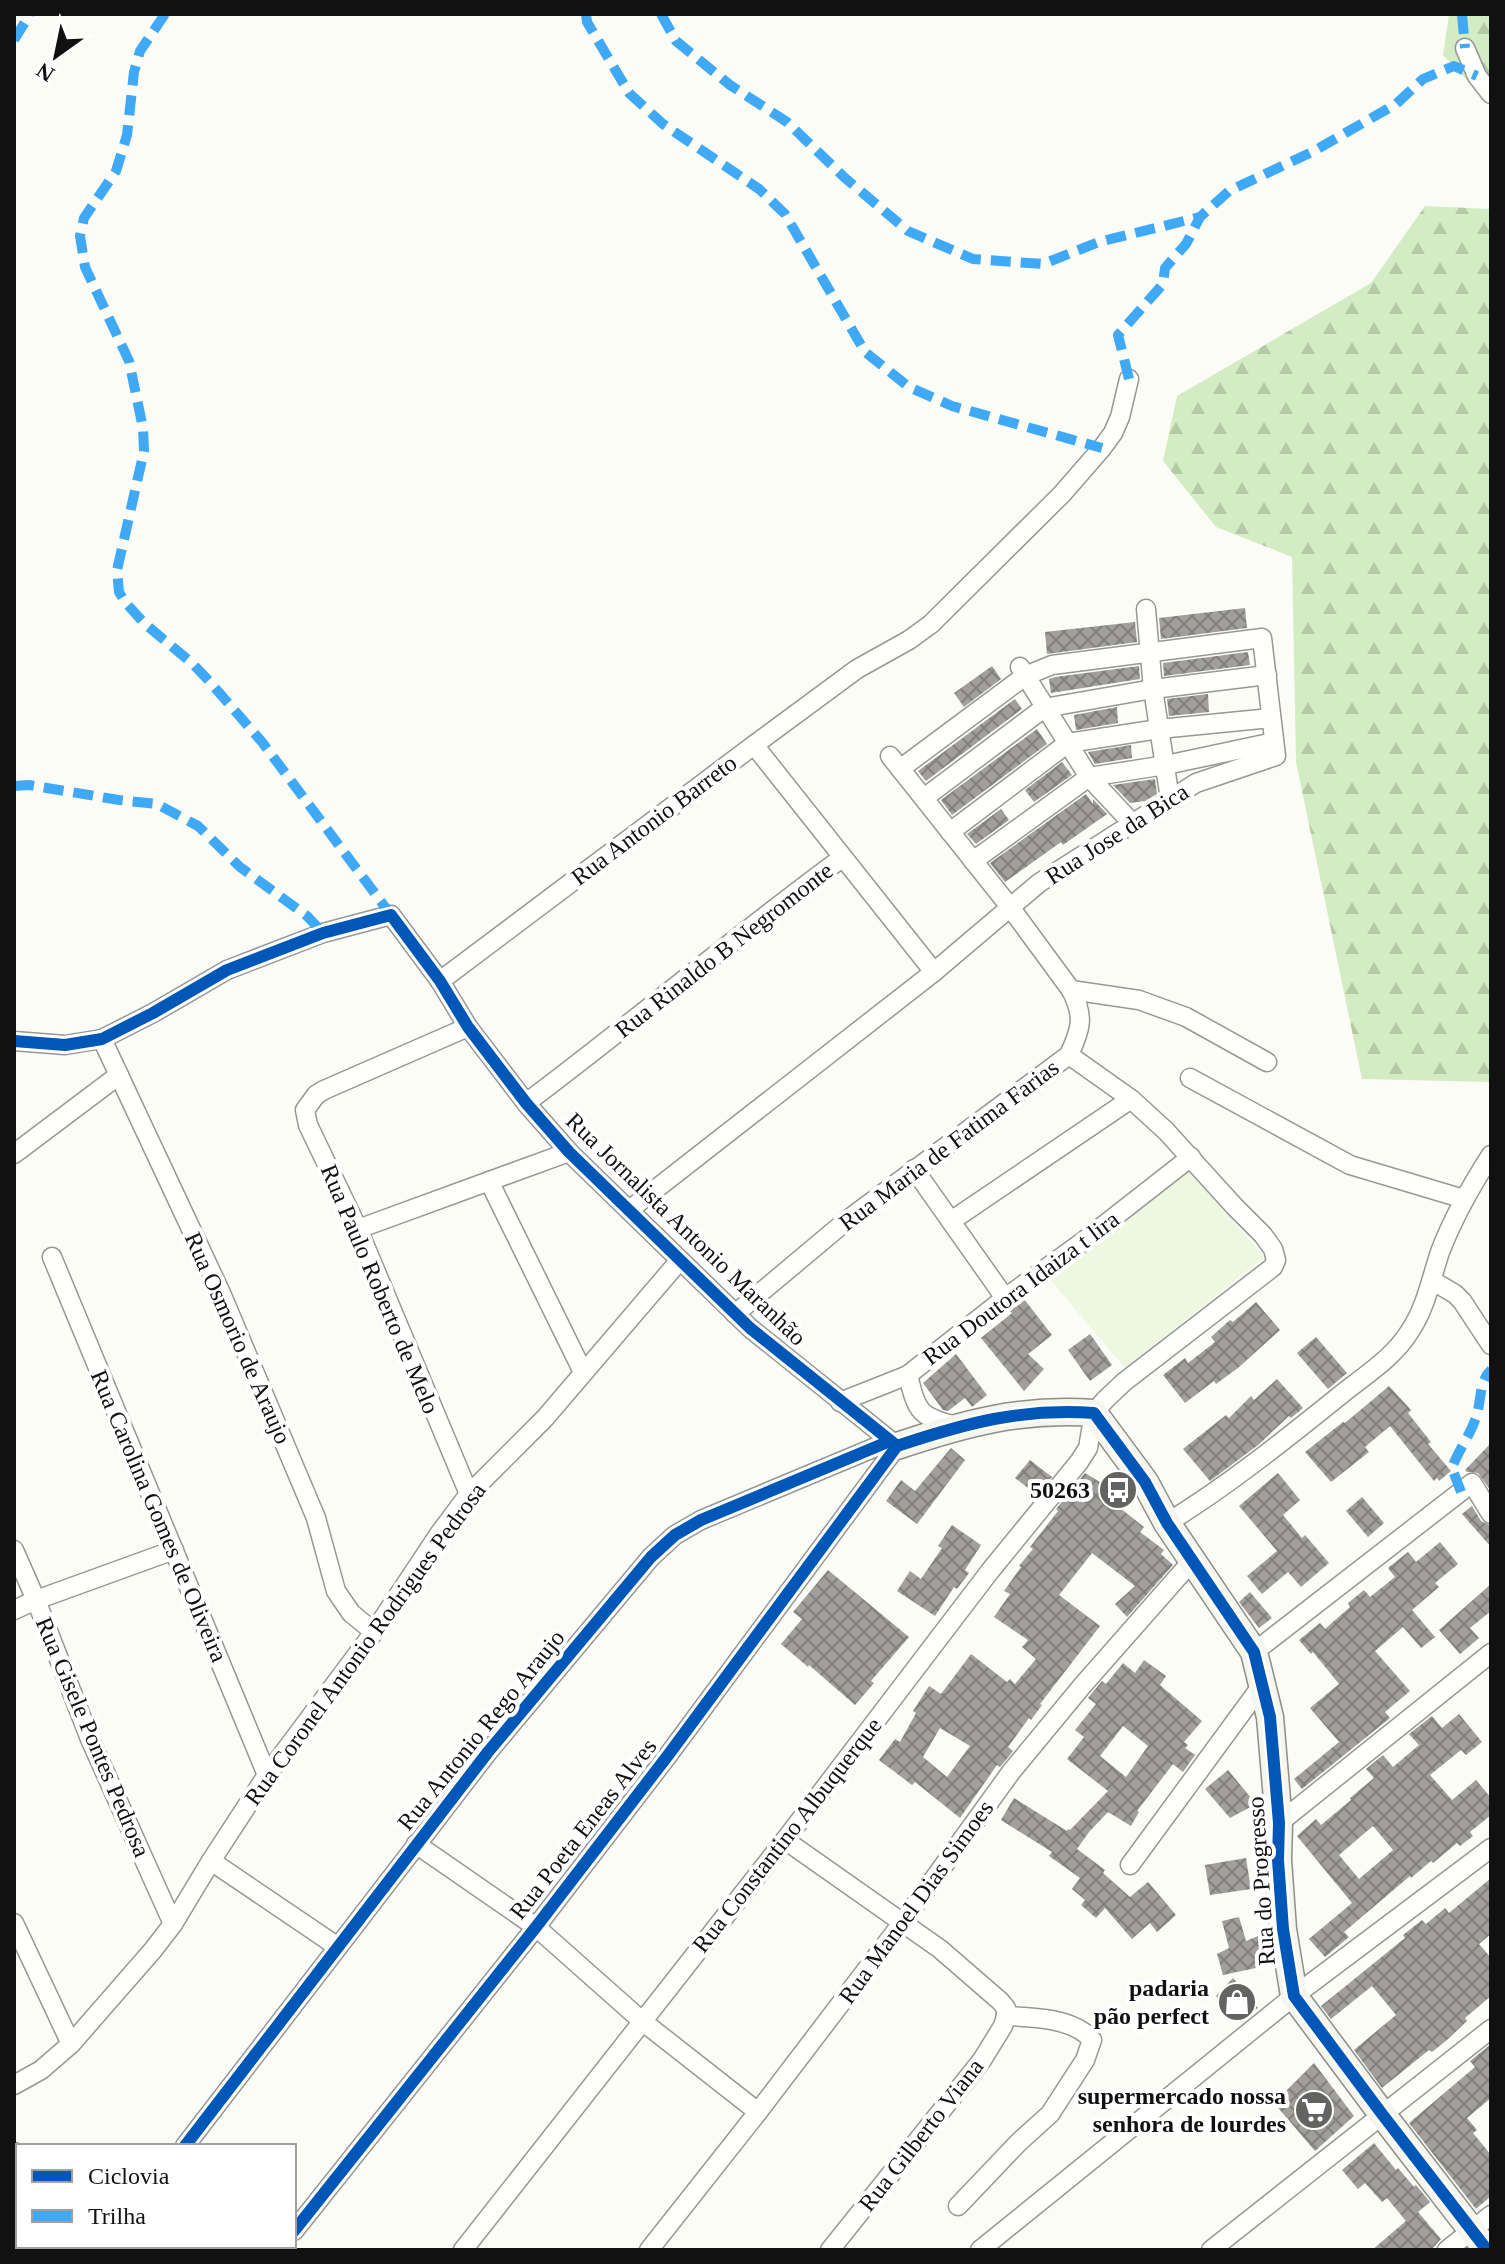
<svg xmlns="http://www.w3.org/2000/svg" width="1505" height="2264" font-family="'Times New Roman',serif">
<defs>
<pattern id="forest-firs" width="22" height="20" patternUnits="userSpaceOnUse" patternTransform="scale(2)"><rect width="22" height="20" fill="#d4ecc3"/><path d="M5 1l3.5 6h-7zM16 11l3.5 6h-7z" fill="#b5c9a6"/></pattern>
<pattern id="building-cross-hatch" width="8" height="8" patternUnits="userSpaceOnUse" patternTransform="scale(2)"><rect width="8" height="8" fill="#a09f9c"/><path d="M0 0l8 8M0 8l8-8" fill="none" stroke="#81807e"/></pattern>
</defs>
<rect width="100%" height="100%" fill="#fcfcf7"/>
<g fill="url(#forest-firs)">
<polygon points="1449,14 1491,14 1491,101 1485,99 1443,55"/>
<polygon points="1425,206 1491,209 1491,1082 1362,1079 1296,762 1292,557 1216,527 1163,461 1177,396 1371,283"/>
</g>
<polygon fill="#eef7e0" points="1188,1170 1264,1257 1125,1368 1048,1277"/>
<g fill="url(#building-cross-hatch)" fill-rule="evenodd">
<polygon points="1245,608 1247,628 1161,639 1159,618"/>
<polygon points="1135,622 1137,642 1047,654 1045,632"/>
<polygon points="1248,652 1250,665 1164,676 1163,663"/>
<polygon points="992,666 1001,679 964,707 954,693"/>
<polygon points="1139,666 1140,679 1051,693 1049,679 1055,677"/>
<polygon points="1208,694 1209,712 1169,716 1167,699"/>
<polygon points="1015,699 1022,709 926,781 918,771"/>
<polygon points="1117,707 1118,723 1076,730 1074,715"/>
<polygon points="1037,729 1047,744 952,815 941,800"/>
<polygon points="1131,745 1132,758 1095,764 1089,754 1088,752"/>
<polygon points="1062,762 1072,775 1034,802 1025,790"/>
<polygon points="1155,779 1157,794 1145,801 1130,803 1113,785"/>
<polygon points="1086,794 1093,804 1093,799 1107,814 1063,845 1061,842 1005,882 990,863"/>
<polygon points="1001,809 1009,820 976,844 967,834"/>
<polygon points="1024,1299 1052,1335 1028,1354 1044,1369 1024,1391 981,1338 1012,1313 1009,1310"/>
<polygon points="1256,1302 1280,1330 1238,1368 1216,1384 1214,1381 1185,1403 1163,1375 1185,1358 1188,1363 1215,1342 1211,1337 1230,1320 1233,1322"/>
<polygon points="1090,1334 1112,1365 1090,1381 1068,1350"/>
<polygon points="1316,1337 1347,1373 1328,1389 1297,1353"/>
<polygon points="956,1354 987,1395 972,1407 965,1398 948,1411 943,1410 923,1383"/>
<polygon points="1277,1379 1303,1408 1291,1418 1289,1416 1258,1445 1210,1481 1183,1449 1226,1415 1229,1418 1251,1396 1254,1400"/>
<polygon points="1389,1386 1411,1410 1408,1413 1431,1442 1428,1444 1451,1471 1439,1481 1437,1478 1434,1481 1390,1426 1365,1447 1369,1452 1331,1482 1305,1452 1343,1422 1345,1423"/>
<polygon points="1491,1443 1491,1491 1478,1473 1467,1472 1465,1470"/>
<polygon points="951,1448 965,1460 917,1524 886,1501 901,1480 915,1491"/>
<polygon points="1030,1460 1052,1477 1037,1495 1015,1478"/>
<path d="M1085,1473L1108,1487L1111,1482L1129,1496L1120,1508L1144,1527L1140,1532L1164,1550L1161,1554L1173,1565L1127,1617L1115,1604L1135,1586L1092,1553L1059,1595L1100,1626L1040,1704L1042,1705L1031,1720L1029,1718L1008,1747L1013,1751L1010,1755L1000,1767L997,1765L960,1818L915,1782L912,1785L879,1760L895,1739L900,1742L916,1713L913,1711L929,1686L941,1694L971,1654L1007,1682L1010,1679L1015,1684L1036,1659L1022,1647L1028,1640L994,1617L1010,1594L1004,1591L1021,1567L1019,1566L1033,1549L1030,1547L1058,1511L1056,1509ZM940,1728L970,1746L947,1777L923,1757Z"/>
<polygon points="1278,1473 1300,1500 1283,1515 1302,1538 1305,1535 1329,1563 1301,1587 1288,1572 1262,1594 1247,1576 1277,1551 1239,1506"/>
<polygon points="1362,1497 1384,1523 1368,1537 1346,1511"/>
<polygon points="1472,1506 1481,1521 1491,1526 1491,1547 1462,1514"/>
<polygon points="952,1525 981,1545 965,1570 969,1573 957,1589 954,1587 935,1616 897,1591 910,1571 921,1579 942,1548 938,1546"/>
<polygon points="1440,1542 1458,1564 1435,1583 1439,1587 1412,1610 1435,1637 1421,1648 1403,1627 1375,1651 1410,1691 1385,1712 1390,1718 1302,1789 1294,1779 1339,1742 1310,1708 1339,1684 1313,1652 1311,1654 1299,1640 1320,1623 1325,1629 1350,1607 1348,1603 1364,1590 1370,1597 1395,1577 1388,1568 1408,1552 1416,1562"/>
<polygon points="828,1570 909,1637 871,1681 874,1683 855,1705 809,1665 808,1667 781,1644 802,1619 793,1612"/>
<polygon points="1491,1584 1491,1611 1470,1628 1479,1638 1460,1654 1439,1630"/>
<polygon points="1250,1592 1272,1618 1259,1628 1239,1602"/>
<path d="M1144,1660L1166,1676L1160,1685L1202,1721L1184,1742L1188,1745L1185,1748L1195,1755L1183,1772L1173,1764L1137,1811L1139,1812L1131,1826L1108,1812L1089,1832L1077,1849L1105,1870L1103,1873L1130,1897L1148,1882L1176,1915L1157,1932L1150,1923L1132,1939L1105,1908L1096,1918L1081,1905L1085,1900L1072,1889L1080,1878L1049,1856L1052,1852L1001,1820L1014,1798L1067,1831L1068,1829L1070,1830L1108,1791L1067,1759L1084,1737L1075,1730L1096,1704L1088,1698L1102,1681L1106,1684L1123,1663L1135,1673ZM1123,1726L1148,1746L1126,1777L1100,1756Z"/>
<path d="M1459,1714L1482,1742L1466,1755L1461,1750L1430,1775L1452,1800L1476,1780L1491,1798V1815L1470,1832L1473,1836L1460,1846L1457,1843L1433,1863L1431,1861L1411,1878L1410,1876L1344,1932L1349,1937L1325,1957L1309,1939L1352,1903L1297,1836L1316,1819L1321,1825L1351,1800L1350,1798L1374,1778L1366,1769L1383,1755L1393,1767L1419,1745L1409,1734L1432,1716L1442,1728ZM1373,1826L1393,1850L1359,1879L1339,1855Z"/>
<polygon points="1228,1770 1256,1804 1230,1818 1205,1789"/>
<polygon points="1246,1858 1251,1889 1210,1895 1205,1865"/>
<polygon points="1491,1878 1491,1934 1479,1944 1491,1958 1491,1996 1465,2018 1467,2021 1447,2040 1432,2052 1429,2050 1382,2088 1354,2050 1396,2015 1372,1986 1331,2019 1321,2006 1405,1938 1403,1935 1422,1920 1426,1924 1445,1908 1449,1913"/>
<polygon points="1239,1917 1246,1941 1258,1936 1265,1966 1223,1975 1217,1954 1229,1948 1222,1921"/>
<polygon points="1233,1978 1258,2008 1238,2020 1216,1996"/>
<polygon points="1491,2044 1491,2098 1467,2118 1477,2130 1473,2133 1491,2155 1491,2196 1476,2209 1409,2123 1475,2067 1470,2061"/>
<polygon points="1314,2063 1354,2116 1315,2151 1274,2103"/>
<polygon points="1374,2143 1396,2170 1398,2168 1414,2187 1416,2185 1430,2202 1418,2212 1441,2239 1431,2250 1372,2250 1406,2221 1387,2198 1382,2202 1365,2183 1358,2189 1342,2170"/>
</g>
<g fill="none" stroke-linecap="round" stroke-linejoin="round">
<g stroke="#979795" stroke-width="21">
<g id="street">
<polyline points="1465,48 1477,76 1491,94"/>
<polyline points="1146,609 1153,689 1170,799"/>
<polyline points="1020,667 1089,777 1132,823"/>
<polyline points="754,745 857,669 909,640 931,624 1062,494 1102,448 1113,433 1120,417 1129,379"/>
<polyline points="924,798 1044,708 1153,689 1267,675"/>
<polyline points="950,832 1068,743 1159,729 1271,718"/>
<polyline points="973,861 1089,777 1166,765 1274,742"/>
<polyline points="440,981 754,745 934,972"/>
<polyline points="1071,990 1139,1000 1186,1017 1267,1062"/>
<polyline points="468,1027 324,1090 316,1095 305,1110 308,1125 358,1229 469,1494"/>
<polyline points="102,1039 221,1293 316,1518 336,1591 351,1613 374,1632"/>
<polyline points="14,1041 65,1045 102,1039 153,1013 227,970 323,933 391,915 440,981 468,1027 526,1103 569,1152 750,1328 897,1446 669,1754 536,1927 294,2231"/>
<polyline points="1190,1078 1350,1165 1464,1199"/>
<path d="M526,1103C633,1023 734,937 842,858"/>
<polyline points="14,1154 119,1075"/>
<polyline points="914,1169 1005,1298"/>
<polyline points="489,1181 583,1372"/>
<polyline points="629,1210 934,972 1039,883 1196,783 1276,756 1262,638 1052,665 1025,676 900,769"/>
<polyline points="951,1221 1131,1099"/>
<polyline points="358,1229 569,1152"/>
<polyline points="52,1257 267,1775"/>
<polyline points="1433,1281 1455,1294 1462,1301 1491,1345"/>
<path d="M735,1314L846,1221L1069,1055C1081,1029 1085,1017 1071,990L1010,907L890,756"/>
<path d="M908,1375C917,1412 919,1417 957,1426"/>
<polyline points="840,1402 908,1375 1005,1298 1081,1243 1191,1157"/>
<path d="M1167,1523C1229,1485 1287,1438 1343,1393C1367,1374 1394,1357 1410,1331C1426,1307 1431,1279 1440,1252C1453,1218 1471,1186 1491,1155"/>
<polyline points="14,1550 36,1600 90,1739 173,1924"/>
<polyline points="14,1610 36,1600 174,1550"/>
<polyline points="1254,1652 1472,1483 1491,1514"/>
<polyline points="1279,1823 1491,1653"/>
<polyline points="785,1840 940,1949 1000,2001 1006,2008 1006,2016"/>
<polyline points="416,1844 536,1927 642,2021 758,2112"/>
<polyline points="211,1861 338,1947"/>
<polyline points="1130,1865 1262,1685"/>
<polyline points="14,1923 71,2044"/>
<polyline points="14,2085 41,2070 71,2044 153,1950 173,1924 211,1861 267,1775 374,1632 439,1534 469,1494 545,1418 680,1260"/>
<polyline points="185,2146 488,1752 651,1557 675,1535 701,1520 890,1441"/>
<polyline points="14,2152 18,2154"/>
<path d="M958,2206L1019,2142L1050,2114L1085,2060L1092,2040C1074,2018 1032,2017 1006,2016"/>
<polyline points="145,2246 150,2250"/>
<polyline points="279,2250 282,2246"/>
<polyline points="463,2250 785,1840 990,1571 1079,1462 1088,1448 1094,1413 1105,1400 1124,1382 1273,1267 1276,1260 1273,1249 1263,1235 1235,1207 1166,1131 1131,1099 1069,1055"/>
<polyline points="649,2250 758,2112 902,1923 1011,1772 1082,1686 1192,1561"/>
<polyline points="830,2250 982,2060 1003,2026 1006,2016"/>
<polyline points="980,2250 1294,1996 1491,1848"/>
<polyline points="1211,2250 1491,2029"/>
<polyline points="1447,2250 1491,2215"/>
</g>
</g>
<g stroke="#8d8d8b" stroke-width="29">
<path id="secondary" d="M897,1446C966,1423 1021,1408 1094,1413L1145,1482L1167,1523L1254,1652L1270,1717L1279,1823L1278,1860L1283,1929L1294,1996L1382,2114L1487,2250"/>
</g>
<use href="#street" stroke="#fffffe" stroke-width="18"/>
<use href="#secondary" stroke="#f6f5eb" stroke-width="26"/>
<g stroke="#3fa9f5" stroke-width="10" stroke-dasharray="20 10" stroke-linecap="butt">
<polyline points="165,14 140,51 134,72 127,135 116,171 84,218 80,236 85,267 129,361 143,428 144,451 117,570 119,592 125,602 145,624 193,664 209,681 262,742 391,915"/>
<polyline points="586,14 587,22 629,93 663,124 759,189 785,214 865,352 909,387 952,406 1102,448"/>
<polyline points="661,14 676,41 730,85 787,122 845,178 908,231 973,259 1043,264 1099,242 1200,217"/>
<polyline points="1462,14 1465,48"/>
<polyline points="14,40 30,14"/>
<polyline points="1129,379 1118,335 1163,284 1165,268 1186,244 1200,217 1229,191 1314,151 1396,104 1423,79 1454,66 1477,76"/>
<polyline points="14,786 29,785 119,800 157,804 198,826 240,867 307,916 323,933"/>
<path d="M1461,1492L1452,1468C1458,1451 1469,1437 1475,1420C1482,1403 1478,1382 1491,1370"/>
</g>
<g stroke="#fff" stroke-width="17">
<g id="cycleway">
<polyline points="14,1041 65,1045 102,1039 153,1013 227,970 323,933 391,915 440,981 468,1027 526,1103 569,1152 750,1328 897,1446"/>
<path d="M897,1446C966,1423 1021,1408 1094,1413L1145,1482L1167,1523L1254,1652L1270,1717L1279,1823L1278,1860L1283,1929L1294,1996L1382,2114L1487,2250"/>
<polyline points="185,2146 488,1752 651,1557 675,1535 701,1520 890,1441"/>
<polyline points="294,2231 536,1927 669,1754 897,1446"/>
</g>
</g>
<use href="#cycleway" stroke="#0057b8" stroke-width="12"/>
</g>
<defs>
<g id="bus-disc" transform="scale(2)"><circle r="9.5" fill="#636362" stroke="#fff"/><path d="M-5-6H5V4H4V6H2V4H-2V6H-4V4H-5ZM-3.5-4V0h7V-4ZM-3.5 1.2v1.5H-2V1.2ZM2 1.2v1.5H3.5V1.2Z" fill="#fff"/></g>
<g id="shop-disc" transform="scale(2)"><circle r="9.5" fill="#636362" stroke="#fff"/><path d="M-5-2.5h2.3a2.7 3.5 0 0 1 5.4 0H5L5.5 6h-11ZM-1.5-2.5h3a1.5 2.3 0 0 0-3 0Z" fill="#fff"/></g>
<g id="supermarket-disc" transform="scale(2)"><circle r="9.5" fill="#636362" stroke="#fff"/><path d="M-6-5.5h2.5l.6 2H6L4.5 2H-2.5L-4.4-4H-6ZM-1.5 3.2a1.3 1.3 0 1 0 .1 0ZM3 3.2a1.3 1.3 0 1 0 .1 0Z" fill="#fff"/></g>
</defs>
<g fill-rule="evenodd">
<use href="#bus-disc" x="1118" y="1490"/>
<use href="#shop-disc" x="1237" y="2002"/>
<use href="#supermarket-disc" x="1314" y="2110"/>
</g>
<g text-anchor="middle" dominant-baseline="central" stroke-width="8" stroke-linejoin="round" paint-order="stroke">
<g font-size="24" fill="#111" stroke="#fff">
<text transform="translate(654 820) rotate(-37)">Rua Antonio Barreto</text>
<text transform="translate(1117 834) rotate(-33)">Rua Jose da Bica</text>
<text transform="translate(724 950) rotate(-38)">Rua Rinaldo B Negromonte</text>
<text transform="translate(949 1145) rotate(-37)">Rua Maria de Fatima Farias</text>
<text transform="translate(686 1229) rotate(44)">Rua Jornalista Antonio Maranhão</text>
<text transform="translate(1021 1288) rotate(-37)">Rua Doutora Idaiza t lira</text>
<text transform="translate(380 1289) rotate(67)">Rua Paulo Roberto de Melo</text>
<text transform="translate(238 1338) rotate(66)">Rua Osmorio de Araujo</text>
<text transform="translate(159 1516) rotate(67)">Rua Carolina Gomes de Oliveira</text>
<text transform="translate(365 1644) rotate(-54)">Rua Coronel Antonio Rodrigues Pedrosa</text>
<text transform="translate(481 1730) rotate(-51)">Rua Antonio Rego Araujo</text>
<text transform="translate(93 1737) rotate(67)">Rua Gisele Pontes Pedrosa</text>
<text transform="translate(583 1829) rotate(-52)">Rua Poeta Eneas Alves</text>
<text transform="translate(787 1835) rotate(-52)">Rua Constantino Albuquerque</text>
<text transform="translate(1261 1881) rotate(-94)">Rua do Progresso</text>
<text transform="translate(916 1902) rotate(-54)">Rua Manoel Dias Simoes</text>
<text transform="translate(921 2135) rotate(-52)">Rua Gilberto Viana</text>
</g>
<g font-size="24" font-weight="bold" fill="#111" stroke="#fff" text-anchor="end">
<text x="1090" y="1490">50263</text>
<text x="1209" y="1988">padaria<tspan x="1209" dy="28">pão perfect</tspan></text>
<text x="1286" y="2096">supermercado nossa<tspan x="1286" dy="28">senhora de lourdes</tspan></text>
</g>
</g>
<rect width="1505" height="2264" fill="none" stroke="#111111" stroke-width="32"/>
<rect x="16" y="2144" width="280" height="104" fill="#ffffff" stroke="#a0a0a0" stroke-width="2"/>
<rect x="32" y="2170" width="40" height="12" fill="#0057b8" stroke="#a0a0a0" stroke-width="2"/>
<text x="88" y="2184" font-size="24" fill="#111111">Ciclovia</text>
<rect x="32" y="2210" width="40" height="12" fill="#3fa9f5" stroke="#a0a0a0" stroke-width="2"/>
<text x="88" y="2224" font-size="24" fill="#111111">Trilha</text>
<g transform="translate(56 56) rotate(213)" stroke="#ffffff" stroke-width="6" paint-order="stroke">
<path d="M0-6L14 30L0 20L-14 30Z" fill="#111111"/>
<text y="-12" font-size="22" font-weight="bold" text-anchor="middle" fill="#111111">N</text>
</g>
</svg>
